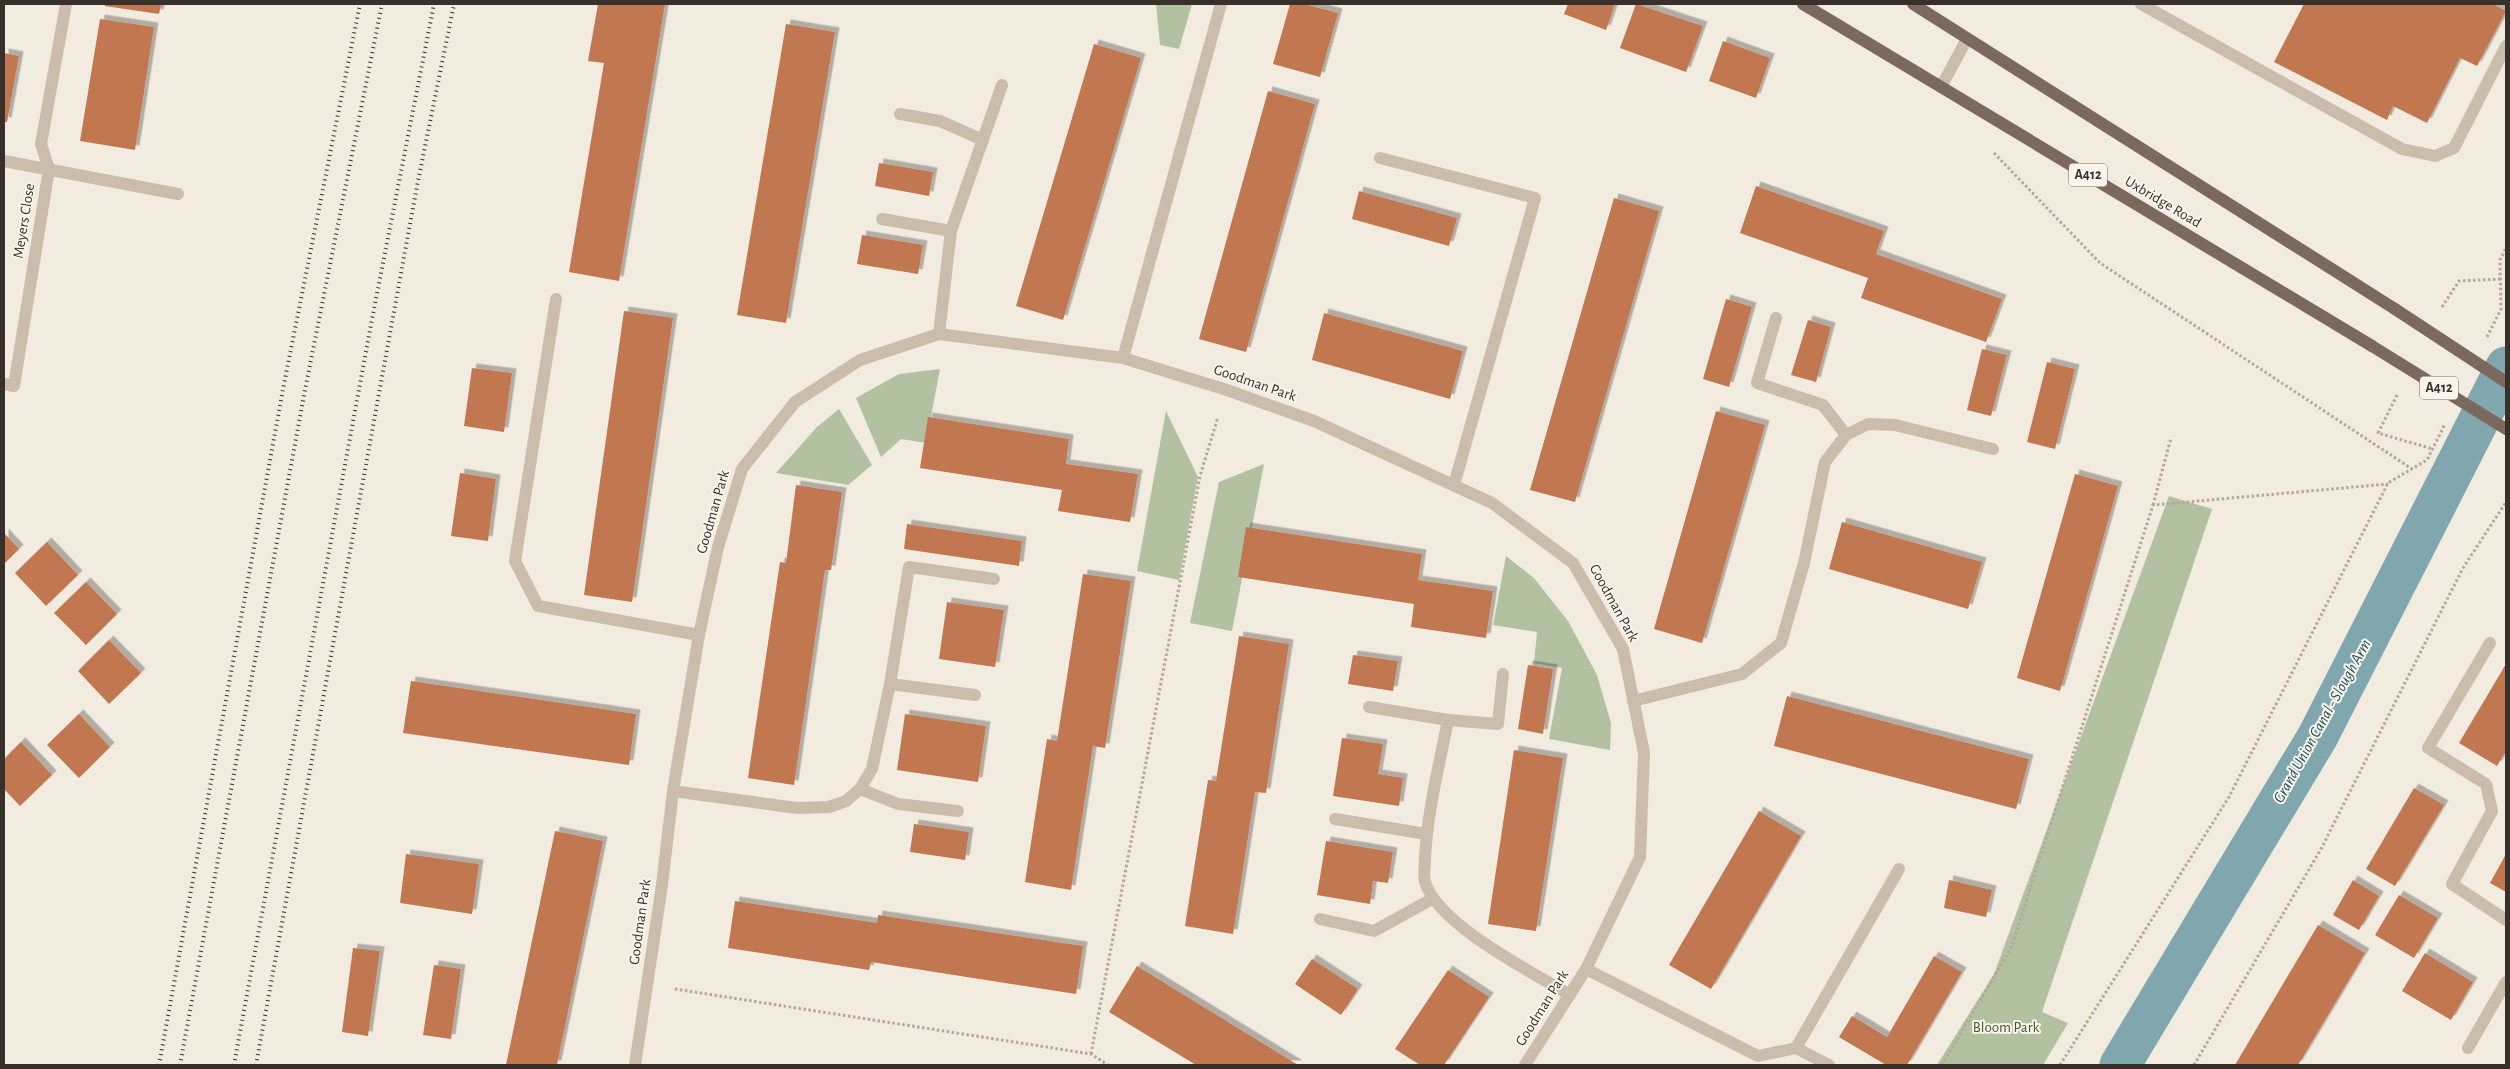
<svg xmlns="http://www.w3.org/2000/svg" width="2510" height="1069" font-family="'Alegreya Sans',sans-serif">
<defs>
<filter id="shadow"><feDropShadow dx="4.5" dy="-4.5" stdDeviation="0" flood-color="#0004"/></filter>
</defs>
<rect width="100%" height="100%" fill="#f2ebe0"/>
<g fill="#b2c1a0">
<polygon points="1156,4 1192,4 1179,49 1160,45"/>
<polygon points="940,369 926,443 901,439 881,457 856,398 899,374"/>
<polygon points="839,409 872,465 848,485 776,473 817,427"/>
<polygon points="1166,411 1198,477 1179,580 1137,571"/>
<polygon points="1264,464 1232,631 1190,623 1219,482"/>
<polygon points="2169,496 2212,509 2042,1012 2068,1023 2043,1065 1937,1065 1994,974"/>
<polygon points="1506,556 1534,578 1568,621 1597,675 1611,723 1610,750 1549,739 1562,668 1534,663 1537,632 1493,625"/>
</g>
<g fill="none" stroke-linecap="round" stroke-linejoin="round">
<polyline stroke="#80a7ae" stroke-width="41" points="2120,1065 2318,736 2506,367"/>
</g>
<g fill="#c1774f" filter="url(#shadow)">
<polygon points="105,4 161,4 159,14 105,6"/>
<polygon points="598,4 665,4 619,281 569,272 604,63 588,61"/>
<polygon points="1290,4 1304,4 1338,13 1320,77 1273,64"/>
<polygon points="1568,4 1615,4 1606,30 1564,14"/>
<polygon points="1636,4 1703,26 1686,72 1620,48"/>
<polygon points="2304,4 2493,4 2506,11 2477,66 2460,58 2427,123 2393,106 2387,120 2274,62"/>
<polygon points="100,19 154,27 135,150 80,141"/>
<polygon points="786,24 835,32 786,323 737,315"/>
<polygon points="1723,41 1770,58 1756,98 1709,81"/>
<polygon points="1094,44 1141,58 1063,320 1016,306"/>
<polygon points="4,53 19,56 7,122 4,122"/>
<polygon points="1268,91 1315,104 1246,352 1199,339"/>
<polygon points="879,163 933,172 929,196 875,186"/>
<polygon points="1756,186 1884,231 1876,254 2002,299 1986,342 1861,298 1868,278 1740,233"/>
<polygon points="1359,191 1457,218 1449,246 1352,219"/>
<polygon points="1614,198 1659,211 1575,502 1530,490"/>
<polygon points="862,235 923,245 918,274 857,264"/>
<polygon points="1726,299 1752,307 1729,387 1703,379"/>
<polygon points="624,311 673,318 632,602 584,595"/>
<polygon points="1324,313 1463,351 1450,399 1312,360"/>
<polygon points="1808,320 1831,327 1816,382 1791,375"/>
<polygon points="1982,349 2007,355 1991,416 1967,410"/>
<polygon points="2047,362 2075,369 2055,449 2027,442"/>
<polygon points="472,368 512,373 504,432 464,426"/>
<polygon points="1716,411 1765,425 1702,643 1654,629"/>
<polygon points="928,417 1069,439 1066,464 1138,474 1130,522 1058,511 1062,490 920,468"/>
<polygon points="460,473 496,479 488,541 451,536"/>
<polygon points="2075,474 2118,486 2060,691 2017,678"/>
<polygon points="796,485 842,492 831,570 825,570 794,785 748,778 780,562 786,563"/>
<polygon points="1842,522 1982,562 1968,609 1829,569"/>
<polygon points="907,524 1022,541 1019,566 904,549"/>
<polygon points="1246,527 1422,554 1418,580 1493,591 1486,638 1411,627 1414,604 1238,577"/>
<polygon points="4,533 19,549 4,564"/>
<polygon points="47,542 78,575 46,606 15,573"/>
<polygon points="1083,574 1131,581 1105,748 1093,746 1071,890 1025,882 1047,739 1057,741"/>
<polygon points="86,582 117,614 86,645 54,613"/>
<polygon points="947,602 1004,610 995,667 939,659"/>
<polygon points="1239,636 1289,644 1266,793 1255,792 1233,934 1185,926 1208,780 1216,781"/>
<polygon points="109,640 141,673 109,704 78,671"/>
<polygon points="1353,655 1398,661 1393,691 1348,684"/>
<polygon points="2506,664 2506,751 2497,766 2459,743"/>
<polygon points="1528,665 1553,669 1543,734 1518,729"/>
<polygon points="411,681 636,714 629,765 403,733"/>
<polygon points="1787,696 2029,759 2016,809 1774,746"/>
<polygon points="79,714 110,747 79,778 47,745"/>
<polygon points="905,714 986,726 978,782 897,770"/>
<polygon points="1342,738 1383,744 1378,774 1403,778 1399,806 1333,796"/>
<polygon points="21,742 52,775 20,806 4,789 4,759"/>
<polygon points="1514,750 1563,758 1536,931 1488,924"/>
<polygon points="2414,788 2444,805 2395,886 2366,869"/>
<polygon points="1759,811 1801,836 1711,989 1669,965"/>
<polygon points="914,824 969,832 965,860 910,852"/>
<polygon points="555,831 603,841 557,1065 506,1065"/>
<polygon points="1326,841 1393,852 1388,883 1373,881 1370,904 1317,895"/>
<polygon points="406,854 479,864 472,914 400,903"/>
<polygon points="2506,854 2506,892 2490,883"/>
<polygon points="1949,880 1992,890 1986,917 1944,908"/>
<polygon points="2353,880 2379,896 2359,930 2333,915"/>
<polygon points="2399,895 2438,918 2414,958 2375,935"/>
<polygon points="735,901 877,923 878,915 1083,946 1076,994 871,962 869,970 728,948"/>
<polygon points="2318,925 2365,953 2298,1065 2235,1065"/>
<polygon points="353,948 380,951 368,1036 342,1032"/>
<polygon points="2425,953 2473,982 2451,1020 2402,991"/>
<polygon points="1934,956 1962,972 1907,1065 1886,1065 1839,1037 1852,1016 1887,1037"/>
<polygon points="1312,959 1358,989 1341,1015 1295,984"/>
<polygon points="434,965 461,969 451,1039 423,1035"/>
<polygon points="1137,966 1298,1065 1196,1065 1109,1012"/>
<polygon points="1448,970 1489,997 1444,1065 1420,1065 1395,1049"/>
</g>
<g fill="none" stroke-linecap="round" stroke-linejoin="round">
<g stroke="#b6a796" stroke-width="3" stroke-dasharray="2.5 2.5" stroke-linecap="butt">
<polyline points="1994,153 2100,263 2412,469"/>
<polyline points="2442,307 2459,281 2501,279"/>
<polyline points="2487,337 2501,309 2500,260 2506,248"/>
<polyline points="2397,395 2378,433 2433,449"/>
<polyline points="2153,505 2171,438"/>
<polyline points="675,989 1091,1054 1108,1065"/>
<polyline points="1091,1054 1200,476 1218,417"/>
<polyline points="1942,1065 2011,948 2153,505 2388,484"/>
<polyline points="2060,1065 2229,797 2388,483 2427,460 2445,424"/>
<polyline points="2194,1065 2321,849 2463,568 2506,502"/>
</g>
<g stroke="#cabdac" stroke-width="12">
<polyline points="1221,4 1123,358 1227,390 1314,421 1492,503 1573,563 1623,649 1644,753 1640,857 1586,969 1525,1065"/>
<polyline points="2141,4 2402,149 2435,156 2454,148 2506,46"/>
<polyline points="1941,87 1967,39"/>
<polyline points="900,114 940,121 983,140"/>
<polyline points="1380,158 1535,198 1454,485"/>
<polyline points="4,161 178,194"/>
<polyline points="882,219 951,231"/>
<polyline points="556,299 515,561 538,606 699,635"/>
<polyline points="1776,318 1757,383 1823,405 1846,435"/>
<polyline points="939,334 951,231 1002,85"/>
<polyline points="4,384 14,386 49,169 41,144 66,4"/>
<polyline points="2490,643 2428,748 2486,784 2492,811 2452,884 2506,920"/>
<polyline points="890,684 975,695"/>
<polyline points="1633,701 1742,674 1781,643 1804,563 1825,462 1846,435 1868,424 1895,425 1993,449"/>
<polyline points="1369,707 1448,720 1498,724 1503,674"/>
<path d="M1448,720C1439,766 1427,813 1425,859C1425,866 1423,875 1425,882C1439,926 1531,971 1570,995"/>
<polyline points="860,789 898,804 958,811"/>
<polyline points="673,791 797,808 829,807 846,801 860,789 872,769 890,684 909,567 994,579"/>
<polyline points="1335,819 1426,834"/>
<polyline points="1320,919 1374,931 1432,899"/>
<polyline points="1586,969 1758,1056 1796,1048 1899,869"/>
<polyline points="1796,1048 1829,1065"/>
<polyline points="2468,1048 2506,982"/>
<polyline points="635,1065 662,885 673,791 699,635 718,547 742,469 795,402 860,360 939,334 1123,358"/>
</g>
<g stroke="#7a695c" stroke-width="12">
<polyline points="1803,4 2372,346"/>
<polyline points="1913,4 2395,309"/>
</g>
<g stroke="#38302a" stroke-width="4" stroke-dasharray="1 4" stroke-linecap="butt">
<polyline points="159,1065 284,384 360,4"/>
<polyline points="180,1065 305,390 382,4"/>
<polyline points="234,1065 372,319 434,4"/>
<polyline points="256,1065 417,186 454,4"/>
</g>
<g stroke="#7a695c" stroke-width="12">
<polyline points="2395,309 2506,382"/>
<polyline points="2372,346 2506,429"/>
</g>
</g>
<g text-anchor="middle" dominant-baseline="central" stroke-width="4" stroke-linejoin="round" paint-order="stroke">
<g fill="#faf5ec" stroke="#726b64" stroke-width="1">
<rect x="2069" y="163.5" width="38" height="23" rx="4"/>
<rect x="2420" y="376.5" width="38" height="23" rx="4"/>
</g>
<g font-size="14" font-weight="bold" fill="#38302a">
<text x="2088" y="175">A412</text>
<text x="2439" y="388">A412</text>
</g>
<g font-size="15" fill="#38302a" stroke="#faf5ec">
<text transform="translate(2163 202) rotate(31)">Uxbridge Road</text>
<text transform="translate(24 221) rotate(-81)">Meyers Close</text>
<text transform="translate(1255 383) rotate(19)">Goodman Park</text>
<text transform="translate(713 512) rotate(-74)">Goodman Park</text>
<text transform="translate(1614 603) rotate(61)">Goodman Park</text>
<text transform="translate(640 922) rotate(-82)">Goodman Park</text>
<text transform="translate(1542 1008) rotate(-58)">Goodman Park</text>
</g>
<g font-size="15" fill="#43562f" stroke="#faf5ec">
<text x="2006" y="1027">Bloom Park</text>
</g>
<g font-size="16" font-style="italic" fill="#214f59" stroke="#faf5ec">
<text transform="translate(2322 721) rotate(-61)">Grand Union Canal - Slough Arm</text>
</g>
</g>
<rect width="2510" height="1069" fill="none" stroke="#38302a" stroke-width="10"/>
</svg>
